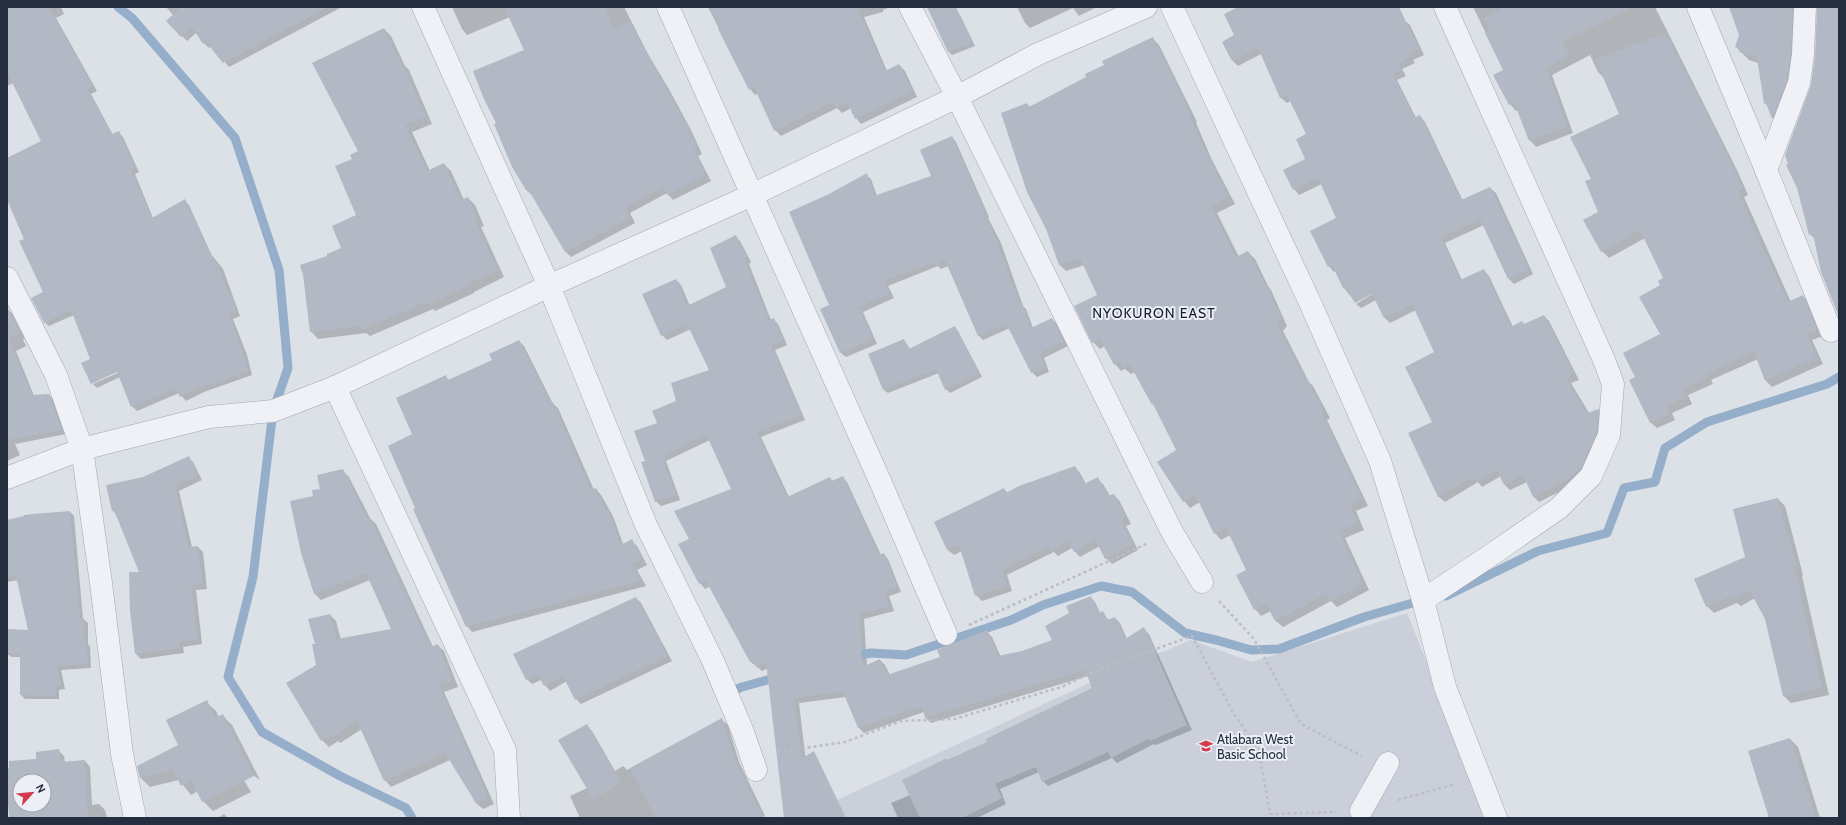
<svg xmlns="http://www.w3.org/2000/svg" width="1846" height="825" font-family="Cabin,sans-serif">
<rect width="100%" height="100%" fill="#dce0e7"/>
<polygon fill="#cacfd9" points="1407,613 1489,818 798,818 1107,675 1191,640 1252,662"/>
<g fill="#0003" fill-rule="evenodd">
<polygon points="7,7 61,7 64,14 56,18 97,91 91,94 113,135 118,132 123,137 139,172 135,174 153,218 185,201 189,205 211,254 223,269 240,316 233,319 247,355 252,375 204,392 186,401 179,393 137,411 132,406 120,377 97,388 93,384 122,371 121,369 92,383 91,359 74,315 49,326 44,322 44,292 26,239 7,197 7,158 42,142 13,83 7,86"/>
<polygon points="166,7 342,7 229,67 211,46 209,48 204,43 197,32 187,41 168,21 174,16"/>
<polygon points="452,7 624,7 648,54 670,91 691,130 702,154 698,156 711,181 673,200 667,193 630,213 635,223 571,257 565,251 532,195 526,190 498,124 526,50 510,17 467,35 462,29"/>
<polygon points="708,7 890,7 883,10 883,12 864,17 887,71 899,65 905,71 917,97 861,124 856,118 851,108 842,113 837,108 781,136 775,130 758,93 755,95 750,89"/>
<polygon points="1017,7 1097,7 1079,16 1073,8 1030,28 1025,23"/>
<polygon points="1240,7 1358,7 1404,20 1410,25 1424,55 1413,60 1415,63 1402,69 1406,76 1397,80 1416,118 1420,116 1425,122 1463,201 1490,188 1496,193 1533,274 1514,284 1509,279 1484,225 1445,243 1462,280 1484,270 1489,276 1513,327 1524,325 1544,316 1549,321 1579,380 1571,383 1589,413 1598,410 1604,415 1602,438 1573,485 1539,502 1534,497 1527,482 1510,490 1505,485 1501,476 1482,487 1478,482 1445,502 1439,497 1410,433 1434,422 1436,352 1416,310 1390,323 1385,318 1376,300 1361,308 1356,304 1376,292 1375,291 1356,301 1356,303 1344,288 1336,271 1334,272 1329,266 1337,219 1322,184 1299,195 1294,189 1307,159 1308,134 1291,101 1287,103 1281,98 1261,54 1238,66 1233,61"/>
<polygon points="1473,7 1655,7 1737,170 1748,195 1744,197 1791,302 1803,296 1809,303 1823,336 1812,340 1823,364 1772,387 1766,381 1758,359 1711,380 1713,384 1688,395 1692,404 1672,413 1675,420 1657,428 1650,422 1636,377 1661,334 1662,286 1664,278 1645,238 1609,258 1602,251 1585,220 1599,212 1592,179 1621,114 1605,79 1598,72 1590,55 1552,75 1573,133 1536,147 1530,140 1518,110 1516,111 1510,104 1504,70"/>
<polygon points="1730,7 1805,7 1781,126 1773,118 1769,107 1765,103 1758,63 1749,60 1736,47 1740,35"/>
<polygon points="1818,7 1839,7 1839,315 1822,272 1815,239 1810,234 1812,85 1816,55"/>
<polygon points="957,11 960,15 975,46 952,55 948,51"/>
<polygon points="384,29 391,36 405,66 409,70 432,124 412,132 430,171 444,164 451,171 464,200 468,198 475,205 484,226 481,227 504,277 474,292 474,293 435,311 433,309 370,336 366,333 318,339 311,331 329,257 343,249 358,215 353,159 359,152"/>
<polygon points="1152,38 1159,45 1197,122 1196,123 1212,160 1235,204 1217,213 1239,257 1248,252 1255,259 1268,286 1271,290 1287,326 1283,331 1309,382 1313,386 1330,418 1327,420 1368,506 1356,511 1364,530 1345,538 1369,590 1337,607 1331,601 1283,627 1276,621 1271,611 1261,616 1255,609 1248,570 1230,535 1221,540 1215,533 1200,502 1190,508 1184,501 1178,450 1156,408 1135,372 1131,374 1125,369 1121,371 1115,364 1105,346 1100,349 1093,342 1098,295 1085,265 1066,271 1060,265 1027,104 1030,107 1088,78"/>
<polygon points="952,137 956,142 989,217 988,218 1001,243 1023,306 1026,309 1033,328 1052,319 1057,324 1068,346 1044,358 1049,372 1037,377 1032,372 1010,328 983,340 978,335 948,266 941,269 938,266 888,286 894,298 863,312 877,344 846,357 841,353 822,309 830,305 830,195 866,175 871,179 877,196 932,176"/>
<polygon points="735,236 740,241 751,262 749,264 771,320 773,319 778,324 787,345 775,350 805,420 761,437 789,497 830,478 833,481 842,477 847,482 881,555 883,554 888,559 901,592 889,596 894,611 864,619 867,666 880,660 885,665 890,675 941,657 987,632 992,637 1001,657 1022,652 1053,640 1071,614 1090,597 1095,602 1100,613 1103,612 1109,621 1115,618 1120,623 1127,639 1144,629 1149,634 1192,730 1156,745 1154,744 1117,763 1112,758 1048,786 1043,781 1039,772 1000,789 1006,804 977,818 898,818 891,803 910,795 948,761 988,743 1093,688 1088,676 931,723 926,718 924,712 864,733 859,728 846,697 799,703 806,762 784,774 768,668 762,671 751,662 710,586 705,589 700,583 690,540 732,490 710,440 666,461 680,500 661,506 656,501 646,462 658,424 678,401 710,371 691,329 667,340 662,335 676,280 681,285 690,306 728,288"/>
<polygon points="7,310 13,314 25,338 23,339 26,346 16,351 34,396 49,395 54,400 66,434 15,444 20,455 7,461"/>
<polygon points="954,327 958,331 982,377 950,393 946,389 939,373 888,393 884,390 870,355 904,340 910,349"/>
<polygon points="519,341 524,346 553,404 558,408 594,490 596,489 601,495 613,516 623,544 632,541 637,546 647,565 637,570 646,586 472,632 467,626 416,509 413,435 446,377 449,380 494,361"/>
<polygon points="188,457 193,462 202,480 179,491 192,547 198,547 203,552 207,589 196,590 202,644 183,647 184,653 141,659 136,654 131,611 141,573 116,514 112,510 144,478"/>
<polygon points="1075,467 1080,473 1086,484 1097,479 1103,484 1110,496 1114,495 1119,500 1131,524 1126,526 1138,550 1112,564 1106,558 1100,546 1080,557 1072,548 1058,556 1054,552 1007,575 1012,591 982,601 976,595 962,551 954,555 948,550 935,523 1004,489 1008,493"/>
<polygon points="342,470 349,477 370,518 376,524 433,647 437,645 444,651 458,687 444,692 494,804 483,809 476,803 450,760 391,787 385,780 362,729 340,743 338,741 329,747 322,740 316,645 330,615 336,621 341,640 392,630 370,580 321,600 315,594 302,553 315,497"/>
<polygon points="1778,499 1785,506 1803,575 1802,576 1829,695 1791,703 1784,696 1766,618 1755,598 1741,606 1737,603 1714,613 1707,606 1746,557"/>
<polygon points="70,512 74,516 83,619 88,623 88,644 90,647 91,668 61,670 65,689 59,690 59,699 25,699 21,695 21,657 12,657 7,654 7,630 30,631 18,580 7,582 7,529 25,520 24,515"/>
<polygon points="636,598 641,603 672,661 581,704 576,699 567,681 550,691 541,680 532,684 527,679 515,655"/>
<polygon points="206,702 216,711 219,717 222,715 232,725 260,780 231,759 251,792 213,811 203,801 198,791 191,795 179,780 150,787 140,777 180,746"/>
<polygon points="722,720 728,725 739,762 765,816 760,818 580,818 570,796 587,788 587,726 592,731 615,771 623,766 627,770"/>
<polygon points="1790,739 1798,747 1820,818 1770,818"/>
<path d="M59,751L64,756L65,762L85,761L90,767L92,805L99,804L105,810L107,818H10L7,796V769L37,760ZM20,781H44V805H20Z"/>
<polygon points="224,814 228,818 218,818"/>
</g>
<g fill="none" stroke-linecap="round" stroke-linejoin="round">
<g stroke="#95aeca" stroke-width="9">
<polyline points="118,7 132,18 235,138 279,270 288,368 273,411 253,577 228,677 262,732 340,776 406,808 412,818"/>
<polyline points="1446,596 1538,551 1607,533 1624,488 1655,482 1665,448 1707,422 1827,384 1839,377"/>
<polyline points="850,657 871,653 906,655 1011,620 1043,605 1101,586 1132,592 1185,633 1216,640 1251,650 1279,649 1364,617 1423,600"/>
<polyline points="727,693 742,687 778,677"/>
</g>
</g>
<g fill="#b3b9c4" fill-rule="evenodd">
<polygon points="7,7 49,7 93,87 87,89 112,134 119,131 135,167 131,169 152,218 185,199 209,252 210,251 216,265 218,264 228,292 230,291 237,312 229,315 243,351 242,351 249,371 199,388 180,397 176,388 131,407 117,372 91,384 81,363 90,359 71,310 44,323 31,298 43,292 19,241 24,239 7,200 7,158 41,141 7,72"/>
<polygon points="180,7 328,7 223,63 206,42 203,44 192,27 181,37 166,21 180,8"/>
<polygon points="504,7 605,7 614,30 629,21 686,124 697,148 693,150 706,175 667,195 663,187 625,208 630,218 565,252 528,189 526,190 512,167 494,124 496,123 483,97 473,71 524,50"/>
<polygon points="710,7 857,7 885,71 899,64 912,91 855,119 847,102 836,108 832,102 774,131 754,87 749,90 718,29 720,28"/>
<polygon points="927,7 956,7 972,43 948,52"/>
<polygon points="1238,7 1399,7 1419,49 1408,54 1410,57 1398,63 1401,70 1393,74 1414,118 1420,115 1461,200 1490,187 1529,269 1508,279 1480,219 1441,237 1460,280 1484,269 1511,327 1522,321 1524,324 1544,315 1574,374 1566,378 1587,413 1599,409 1597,432 1580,469 1567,480 1533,497 1523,475 1504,485 1497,470 1476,482 1473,477 1438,497 1408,433 1432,422 1405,367 1434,352 1412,304 1384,318 1372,294 1355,303 1346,287 1343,288 1332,265 1328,267 1310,231 1336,218 1318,178 1293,190 1283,170 1305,159 1296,139 1306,134 1287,95 1280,98 1258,48 1232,61 1222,42 1234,35 1224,14"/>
<polygon points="1505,7 1633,7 1563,41 1569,56 1546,68 1568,126 1529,141 1514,102 1509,105 1493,75 1503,70 1485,33 1490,30 1484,18"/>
<polygon points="1729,7 1785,7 1792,9 1791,53 1787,80 1772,119 1766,103 1764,104 1757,57 1739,52 1740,49 1735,47 1739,35"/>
<polygon points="1817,7 1839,7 1839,121 1837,121 1839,317 1821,272 1813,234 1809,235 1797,188 1786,165 1788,164 1785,155 1811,85 1815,55"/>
<polygon points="384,28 401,63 402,62 426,117 405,125 427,171 444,163 461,200 468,197 478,219 475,220 498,270 467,285 468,286 427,305 426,302 362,330 360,326 310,332 303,275 300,265 327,256 327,254 341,248 332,226 356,215 335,166 352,159 350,155 358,151 312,63"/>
<polygon points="1666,33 1731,162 1743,189 1738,190 1758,238 1788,302 1803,295 1817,330 1807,334 1817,357 1765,381 1754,352 1705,374 1707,378 1682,389 1686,397 1666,406 1670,413 1650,423 1629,380 1635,377 1623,353 1660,334 1639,297 1660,285 1658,281 1663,278 1640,230 1601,252 1583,220 1598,212 1585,181 1591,179 1570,137 1619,114 1595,59"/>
<polygon points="1153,37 1192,116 1190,116 1206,152 1229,197 1211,206 1236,257 1248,251 1264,282 1265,282 1281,319 1277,324 1305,379 1307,378 1324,412 1322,413 1362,499 1350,505 1358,523 1339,531 1363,584 1329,601 1326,594 1275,621 1266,604 1254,610 1236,575 1246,570 1226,528 1214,534 1195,494 1183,502 1157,462 1176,450 1153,404 1152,405 1130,365 1123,368 1120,361 1114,365 1100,339 1092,343 1074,306 1097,295 1080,258 1059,265 1046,229 1027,192 1001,113 1027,103 1029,107 1086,77 1085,74 1104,65 1102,61"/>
<polygon points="952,136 985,212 984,213 996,238 1020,304 1022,303 1031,328 1052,318 1064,341 1040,353 1045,367 1031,373 1006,323 978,336 945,260 935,265 934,262 884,281 890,293 859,307 873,339 840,353 820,309 829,305 789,212 829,194 867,173 874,196 931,176 920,150"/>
<polygon points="736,235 747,257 744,258 769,320 774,318 783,340 771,345 801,415 757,432 787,497 830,477 832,481 843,476 879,555 884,553 897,587 885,591 889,606 860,614 862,667 880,659 887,675 940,657 937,650 987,630 998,656 1022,651 1052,640 1045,626 1069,613 1066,606 1091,596 1098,613 1103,611 1107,620 1115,617 1125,639 1144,627 1187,725 1150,741 1149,739 1111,758 1108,752 1042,782 1036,767 995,784 1002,798 962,818 920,818 902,780 947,758 947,760 987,742 986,739 1092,688 1085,670 925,718 922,706 858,728 843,692 794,698 802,758 814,751 846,818 784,818 766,662 756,667 754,661 750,662 706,581 699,584 678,544 689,539 674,511 731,489 706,434 662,456 676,495 655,502 641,462 645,461 634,431 657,423 652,411 676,401 671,383 709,370 687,324 661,336 642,294 676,279 687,306 726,287 710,248"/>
<polygon points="7,309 8,309 21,333 9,339 32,395 49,394 62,430 7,440"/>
<polygon points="955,326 979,374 945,390 936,369 883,390 868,354 904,339 909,349"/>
<polygon points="519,340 551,403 553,402 591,490 596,488 606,510 608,509 621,545 632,539 642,559 632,564 641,581 466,627 413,509 415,508 388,446 412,434 396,398 446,375 448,380 492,360 489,354"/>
<polygon points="189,456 198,475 175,486 188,547 198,546 203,584 191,585 198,640 179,642 180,648 135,654 130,611 129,572 139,572 114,510 112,511 106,485 143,477"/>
<polygon points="1075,466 1084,484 1098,477 1108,496 1114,494 1126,518 1121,521 1133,544 1105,559 1095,539 1074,552 1068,541 1051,551 1049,546 1002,570 1007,586 975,596 959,545 947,550 934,522 1004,488 1006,493 1019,486"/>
<polygon points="343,469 367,517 369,516 431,647 438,644 452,680 439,685 488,797 476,803 445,753 384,781 357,721 333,737 331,735 321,741 286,683 316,665 312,644 315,644 308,619 330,614 337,639 391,629 366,573 314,594 301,553 290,501 313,496 312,490 320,489 317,475"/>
<polygon points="1778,498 1797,568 1795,569 1822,688 1783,696 1765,619 1750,591 1733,599 1731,596 1706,607 1694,579 1745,557 1733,509"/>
<polygon points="70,511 80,618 84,618 84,642 86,642 88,664 57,666 61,685 56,686 55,696 20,695 20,654 7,653 7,629 28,630 16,576 7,578 7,520 33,514"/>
<polygon points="636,597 668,656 575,700 563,676 544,686 537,674 526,680 513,654"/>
<polygon points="207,700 215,718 223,714 254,776 202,802 191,780 181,786 173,770 140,778 137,766 178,745 166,720"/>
<polygon points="722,718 733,755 763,818 656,818 630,768"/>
<polygon points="587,724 621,783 593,799 558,740"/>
<polygon points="1790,738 1816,818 1769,818 1748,751"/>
<path d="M59,749L61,762L85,760L88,818H9L7,768H9V761L36,759V752ZM20,781H44V805H20Z"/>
</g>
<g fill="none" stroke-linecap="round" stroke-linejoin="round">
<g stroke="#a1a7b1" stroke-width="23">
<g id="minor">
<polyline points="423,7 549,286 646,525 713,661 743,732 756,770"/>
<polyline points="668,7 880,481 946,634"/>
<polyline points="910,7 957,97 1172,532 1202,582"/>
<polyline points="1172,7 1312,307 1380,461 1423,600 1445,687 1496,818"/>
<polyline points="1698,7 1766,170 1831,331"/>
<polyline points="1766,170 1799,83 1803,54 1805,7"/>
<polyline points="7,278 56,375 82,449 101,583 122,754 135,818"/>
<polyline points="335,387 505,750 509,818"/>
<polyline points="7,478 82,449 209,417 273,411 335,387 549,286 752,195 957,97 1038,54 1146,7"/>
<polyline points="1423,600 1491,555 1559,508 1591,476 1609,435 1613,384 1604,360 1445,7"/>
<polyline points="1361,811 1388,763"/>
</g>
</g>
<g stroke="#babec6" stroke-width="2.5" stroke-dasharray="3 3" stroke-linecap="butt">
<polyline points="1219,601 1254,639 1301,724 1362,756"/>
<polyline points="969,625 1148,543"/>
<polyline points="778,752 845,742 901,721 954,719 1061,687 1100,669 1192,636 1234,714 1259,750 1270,814 1336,812"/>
<polyline points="1398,800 1455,784"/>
</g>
<use href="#minor" stroke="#eff1f6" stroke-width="22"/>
</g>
<defs>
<g id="school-bare" transform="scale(1.08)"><path d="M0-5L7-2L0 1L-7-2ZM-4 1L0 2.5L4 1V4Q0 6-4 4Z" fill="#d5394e" stroke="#eceff5" stroke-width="2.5" paint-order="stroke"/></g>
</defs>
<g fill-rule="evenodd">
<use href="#school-bare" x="1206" y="746"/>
</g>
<g text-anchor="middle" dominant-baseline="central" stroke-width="4" stroke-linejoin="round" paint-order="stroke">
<g font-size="13" fill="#252e3e" stroke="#eceff5" text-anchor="start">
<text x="1217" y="739">Atlabara West<tspan x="1217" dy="15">Basic School</tspan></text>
</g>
<g font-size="14" letter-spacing="1" fill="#181f2f" stroke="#eceff5">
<text x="1154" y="313">NYOKURON EAST</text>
</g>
</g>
<rect width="1846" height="825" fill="none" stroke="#252e3e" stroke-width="16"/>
<g transform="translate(32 793) rotate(63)"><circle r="19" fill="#eceff5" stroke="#9ca2ac"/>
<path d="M0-3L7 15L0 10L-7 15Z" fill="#d5394e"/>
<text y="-6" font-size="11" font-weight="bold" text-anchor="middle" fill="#252e3e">N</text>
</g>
</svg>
